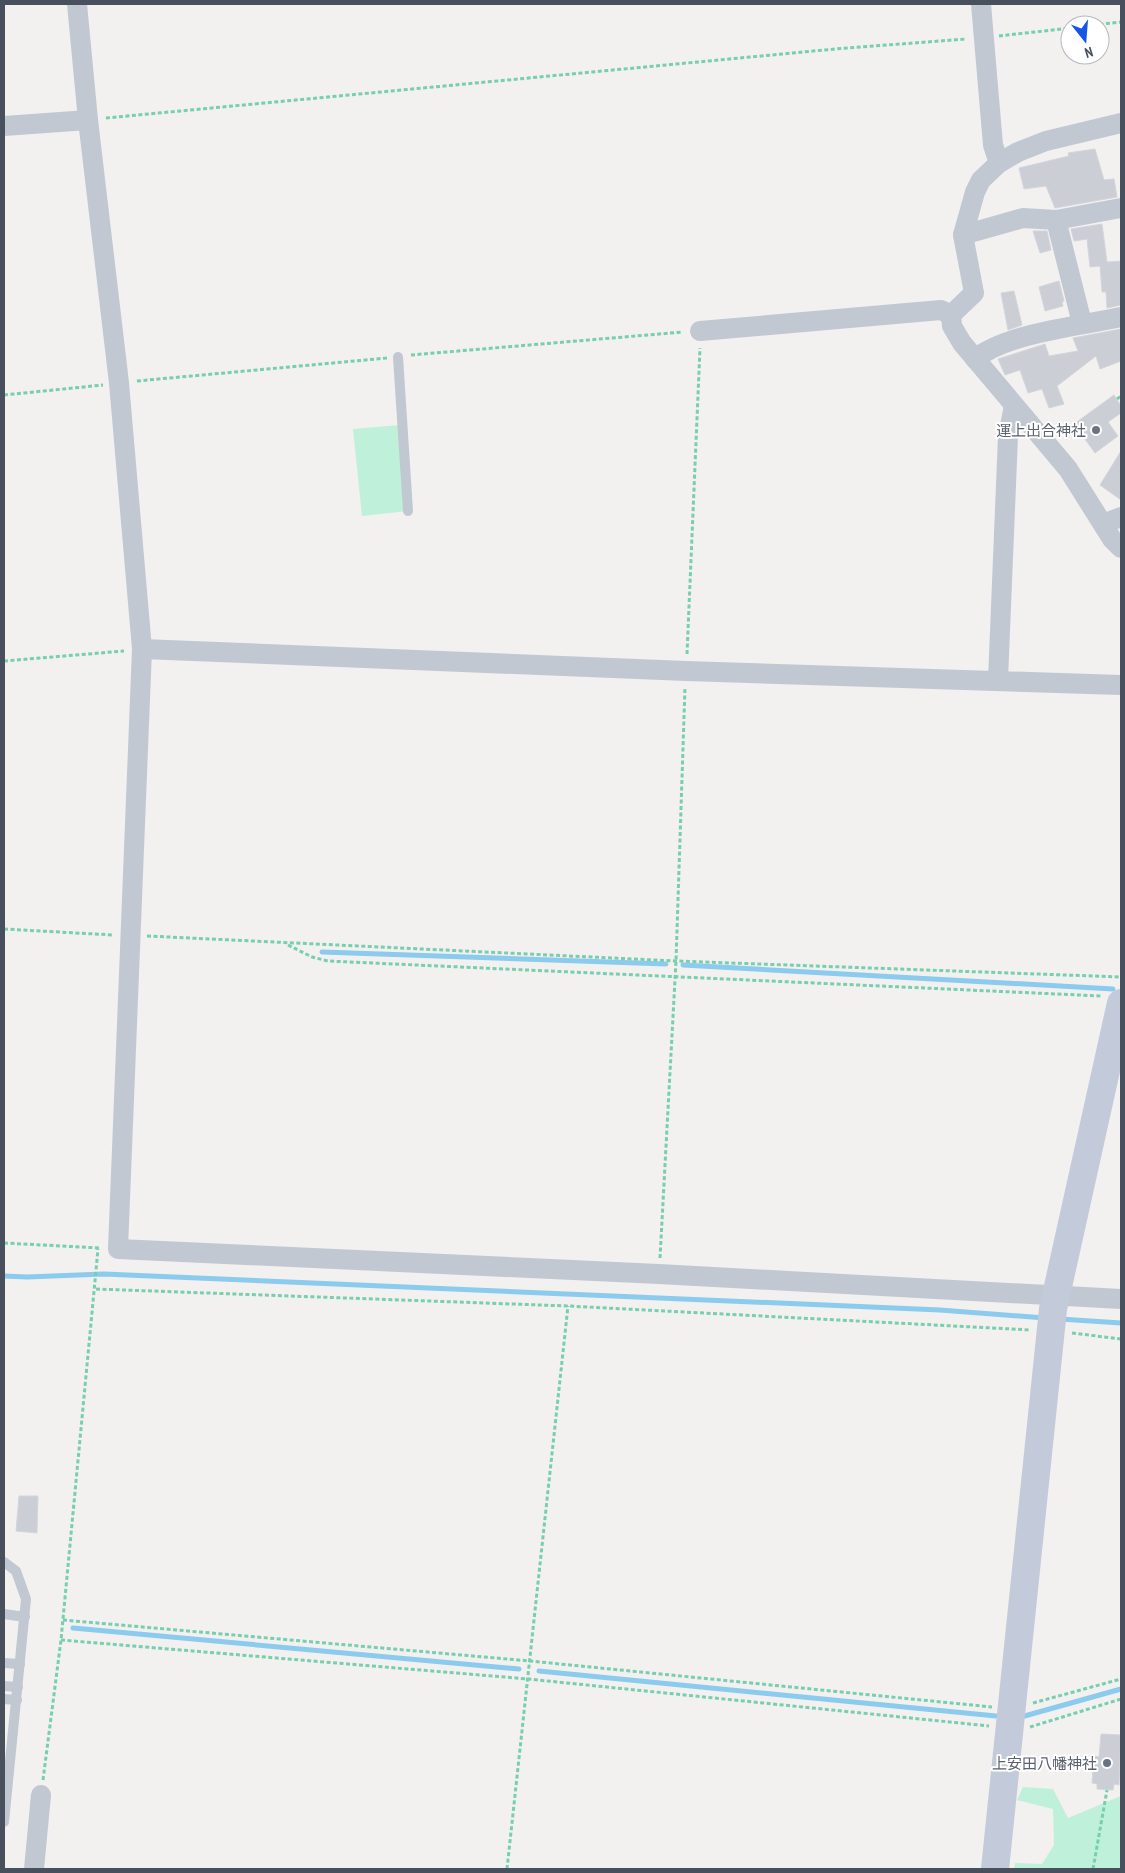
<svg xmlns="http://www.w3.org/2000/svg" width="1125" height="1873" font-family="'PT Sans Narrow','Noto Sans JP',sans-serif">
<rect width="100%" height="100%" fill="#f3f0f0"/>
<g fill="#bff0d9">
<polygon points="399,425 408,511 362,516 353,429"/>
<polygon points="1023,1787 1053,1789 1068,1818 1121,1796 1121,1869 1014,1869 1015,1863 1042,1864 1054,1845 1053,1809 1017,1800"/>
</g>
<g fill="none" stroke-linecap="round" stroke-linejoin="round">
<g stroke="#8bcbed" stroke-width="5">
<polyline points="322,952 666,964"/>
<polyline points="683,965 1113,989"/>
<polyline points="4,1276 27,1277 104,1274 940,1310 1045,1318"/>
<polyline points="1060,1319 1121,1323"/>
<polyline points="73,1628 519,1669"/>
<polyline points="539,1671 996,1716"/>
<polyline points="1021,1717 1121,1689"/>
</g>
</g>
<g fill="#ccced6" stroke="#d4d5dc">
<polygon points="1095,149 1104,180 1114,179 1117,197 1055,208 1046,186 1024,189 1019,168 1069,156 1068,153"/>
<polygon points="1102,224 1107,262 1121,261 1121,305 1107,308 1106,292 1102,292 1100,266 1090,267 1087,239 1074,241 1071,229"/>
<polygon points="1033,231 1047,231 1051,250 1040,253"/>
<polygon points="1059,281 1064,301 1062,302 1063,306 1045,311 1039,287"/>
<polygon points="1014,291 1022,325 1008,330 1001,293"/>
<polygon points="1121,329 1121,361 1100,369 1096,356 1057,386 1064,404 1049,408 1042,389 1028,393 1020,370 1005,375 998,359 1045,344 1049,356 1078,351 1073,338"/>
<polygon points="1114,395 1121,406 1121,413 1108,422 1118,436 1095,453 1074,424"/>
<polygon points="1121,451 1121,500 1100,485"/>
<polygon points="19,1496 38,1496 37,1533 16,1531"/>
<polygon points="1101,1734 1121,1735 1119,1785 1114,1784 1113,1790 1097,1789 1097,1784 1092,1783 1094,1756 1099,1757"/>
</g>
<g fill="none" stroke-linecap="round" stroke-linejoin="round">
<g stroke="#76cfaf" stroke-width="3" stroke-dasharray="4 2.5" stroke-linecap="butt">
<polyline points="1093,25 1121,22"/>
<polyline points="999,36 1070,28"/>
<polyline points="106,118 835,49 966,39"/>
<polyline points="411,355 683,332"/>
<polyline points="137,381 387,358"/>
<polyline points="4,395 103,385"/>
<polyline points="1117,399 1121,396"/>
<polyline points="687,654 700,348"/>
<polyline points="4,661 124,651"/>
<polyline points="4,929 113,935"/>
<polyline points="147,936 676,961 1121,977"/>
<polyline points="288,945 312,957 328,961 1101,996"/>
<polyline points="4,1243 100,1248"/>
<polyline points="660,1258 676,961 685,687"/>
<polyline points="96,1289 568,1306 1031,1330"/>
<polyline points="1072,1333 1121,1339"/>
<polyline points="63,1620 530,1661 992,1707"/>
<polyline points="61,1640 528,1679 989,1726"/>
<polyline points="1033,1703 1121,1679"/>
<polyline points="1030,1727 1121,1699"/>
<polyline points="43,1780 61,1640 98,1249"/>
<polyline points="507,1869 568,1306"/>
<polyline points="1093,1869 1107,1790"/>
</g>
<g stroke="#c1c8d2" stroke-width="10">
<polyline points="398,357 408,511"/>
<polyline points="4,1562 16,1571 26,1599 4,1822"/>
<polyline points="4,1614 25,1617"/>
<polyline points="4,1663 20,1664"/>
<polyline points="4,1686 18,1687"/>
<polyline points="4,1699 17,1700"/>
</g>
<g stroke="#c1c8d2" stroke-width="20">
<polyline points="77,4 88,120 119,383 142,649 118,1249 659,1274 1121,1299"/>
<polyline points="981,4 993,145 999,163"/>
<polyline points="1121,123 1046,141 1018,152 999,163 981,180 975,192 963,235 974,293 951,315 952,326 962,343 1068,469 1112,539 1121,548"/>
<polyline points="4,126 88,120"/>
<polyline points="1056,220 1082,323"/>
<polyline points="963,235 1023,218 1056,220 1121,208"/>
<polyline points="700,331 941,310 951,315"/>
<path d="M975,359C1007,333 1080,326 1121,317"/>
<polyline points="1103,524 1121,517"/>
<polyline points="142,649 686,671 1121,685"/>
<polyline points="998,680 1008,436 1014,406"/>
<polyline points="34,1869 41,1795"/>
</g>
<polyline stroke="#c3cad9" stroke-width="28" points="995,1869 1053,1309 1121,1003"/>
</g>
<g fill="#6b7280" stroke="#fff" stroke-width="2">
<circle cx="1096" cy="430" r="5"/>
<circle cx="1107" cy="1763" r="5"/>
</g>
<g text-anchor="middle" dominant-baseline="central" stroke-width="4" stroke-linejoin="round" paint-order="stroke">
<g font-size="15" fill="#5b616d" stroke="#fff" text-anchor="end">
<text x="1086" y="430">運上出合神社</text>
<text x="1097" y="1763">上安田八幡神社</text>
</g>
</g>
<rect width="1125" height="1873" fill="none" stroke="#48505e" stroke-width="10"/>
<g transform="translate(1085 40) rotate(163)"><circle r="24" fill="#ffffff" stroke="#b6b9bf"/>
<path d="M0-4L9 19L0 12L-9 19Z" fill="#1755e6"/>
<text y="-8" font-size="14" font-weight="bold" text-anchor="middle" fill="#48505e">N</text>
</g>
</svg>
